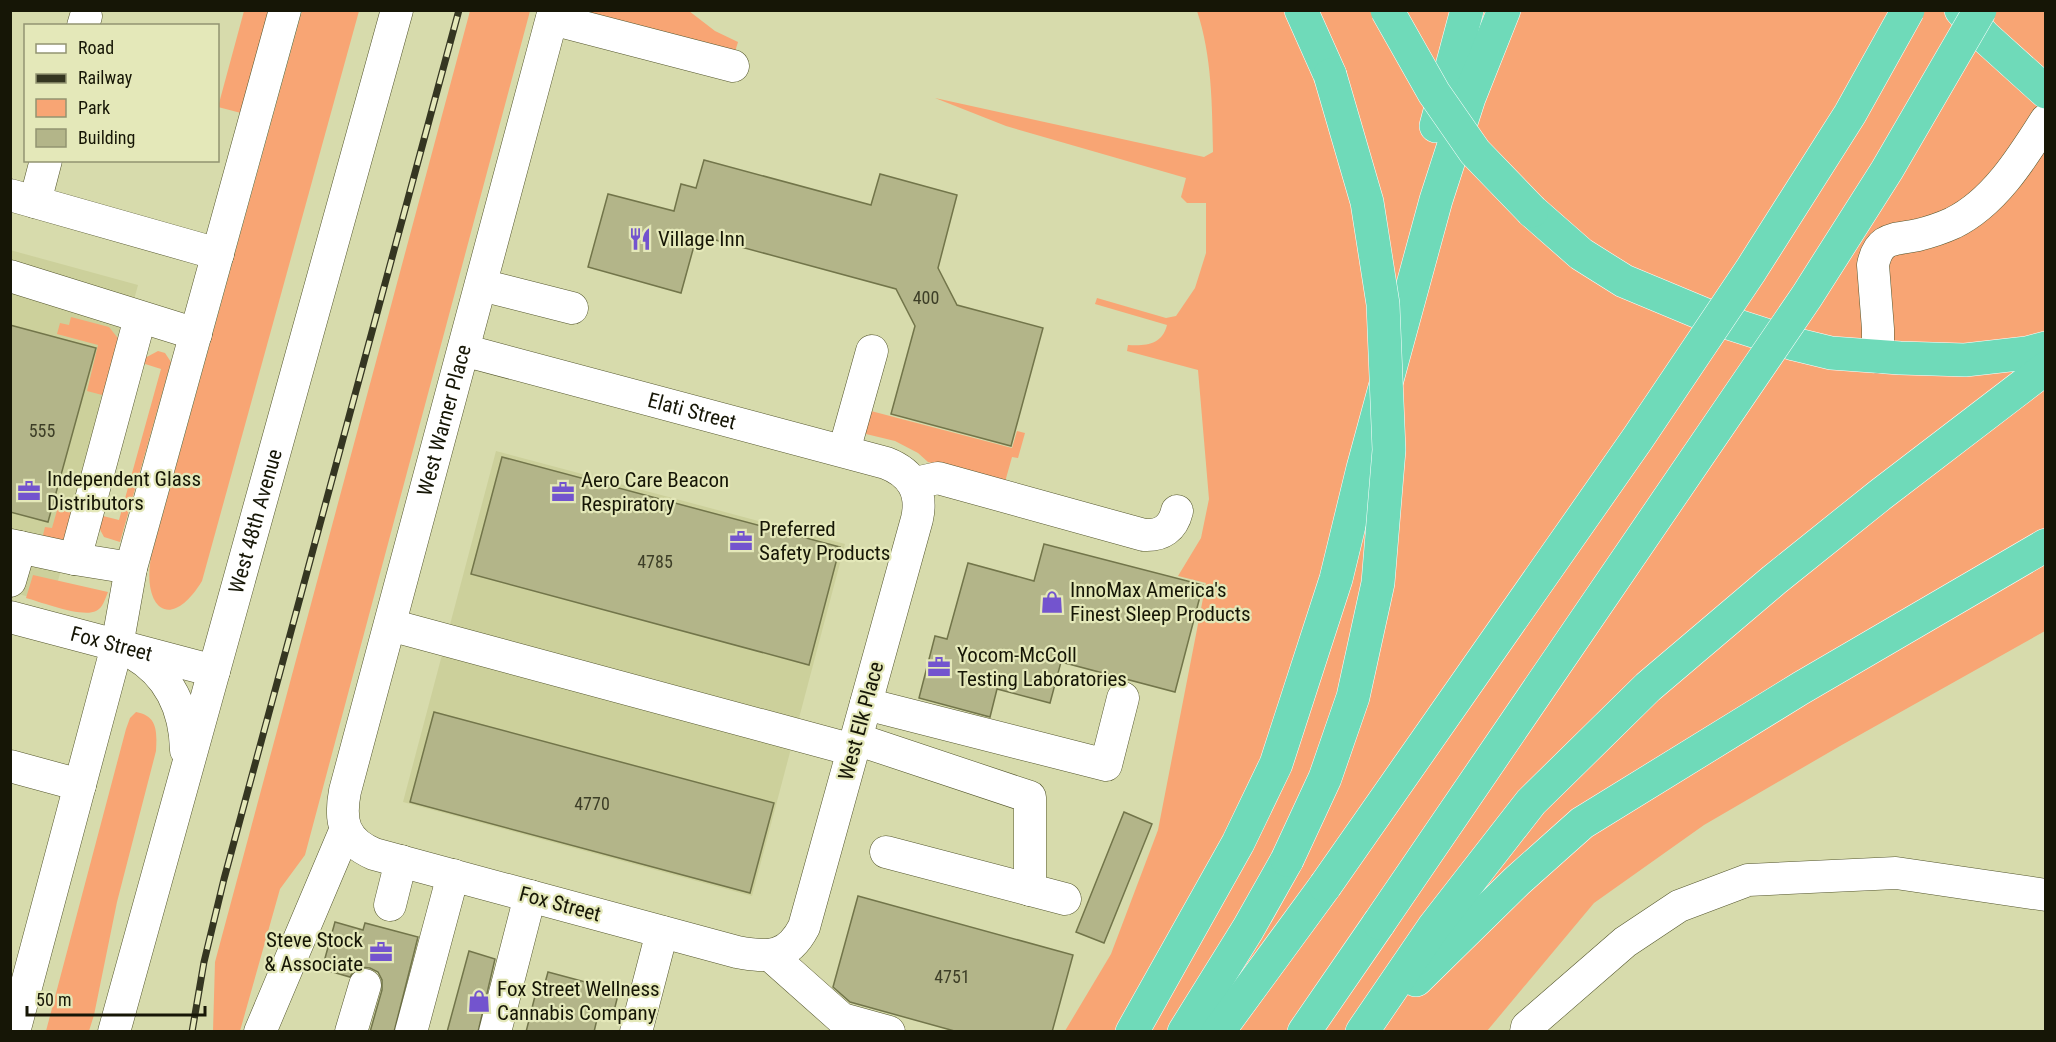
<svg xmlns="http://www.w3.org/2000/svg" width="2056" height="1042" font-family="'Roboto Condensed',sans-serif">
<rect width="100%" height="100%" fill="#d7dbac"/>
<g fill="#ccd09b">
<polygon points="10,250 138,285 52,603 11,592"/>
<polygon points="496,451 845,544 752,896 403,802"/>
</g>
<g fill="#f8a574">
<polygon points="582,10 689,11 715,31 738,42 734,55 582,13"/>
<polygon points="244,11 270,11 241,113 218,107"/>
<path d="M302,11H359L202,581C170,633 142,608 151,557Z"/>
<polygon points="470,11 530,11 305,855 280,889 240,1031 213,1031 215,962"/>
<path d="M1197,11H2045V631L1840,746L1704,825L1594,903L1487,1031H1065L1111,954L1158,830L1206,583L1178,576L1201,538L1209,499L1198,370L1127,351L1128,345C1146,346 1162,345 1167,325L1095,304L1097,298L1166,318L1176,316L1195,288L1206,253V203H1187L1181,197L1186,178L1006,126L935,98L1204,157L1213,152C1212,105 1212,56 1197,11Z"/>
<polygon points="71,317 109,327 121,342 106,396 87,391 98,345 57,334 60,323 69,325"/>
<polygon points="158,351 165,353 171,362 120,542 104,537 97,524 99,515 119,520 161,369 142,363 143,359"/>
<polygon points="871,411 1012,448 1017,431 1025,433 1018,458 1012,457 1005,482 928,462 918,453 895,441 866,434 862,429"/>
<polygon points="60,500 76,505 68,538 56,544 41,543 45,527 52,528"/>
<path d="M33,575L108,592C105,599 103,608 96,611C82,618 41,602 26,598Z"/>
<path d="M136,712C158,716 157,732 156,751L117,902L94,1015L89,1031H46L126,729L130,718Z"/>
</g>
<g fill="#b3b589" stroke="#72754a" stroke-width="1.5">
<polygon points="704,160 871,205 880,174 957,195 938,268 957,305 1043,328 1011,446 891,414 915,326 896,289 697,235 681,293 588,267 608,194 674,211 681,184 696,188"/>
<polygon points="10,325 96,348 48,522 10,512"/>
<polygon points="502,457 840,547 809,665 471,574"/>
<polygon points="1044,544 1203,585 1175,692 1061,662 1050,703 997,689 990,717 919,698 935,636 947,639 968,563 1034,581"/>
<polygon points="434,712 774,803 750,893 410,802"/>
<polygon points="1124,812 1152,824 1104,943 1076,932"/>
<polygon points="858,896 1073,955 1052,1032 958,1032 850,1002 833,987"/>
<polygon points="335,922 363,930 365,923 418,937 394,1032 370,1032 382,990 382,980 378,972 370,968 361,967 353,972 350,977 322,969"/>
<polygon points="469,951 495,959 478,1032 447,1032"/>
<polygon points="548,972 619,991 612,1019 598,1015 594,1032 526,1032 536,992 542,994"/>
</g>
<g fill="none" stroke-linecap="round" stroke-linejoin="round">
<g stroke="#54562d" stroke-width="33">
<g id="minor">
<polyline points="552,19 733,66"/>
<polyline points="83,26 86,16"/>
<polyline points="10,195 218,254"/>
<polyline points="35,202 46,160"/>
<polyline points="10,276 196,334"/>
<polyline points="481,285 572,308"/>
<path id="s1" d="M463,350L886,463C912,473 923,492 917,519L804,927C788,958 769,958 737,952L374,854C344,841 339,822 345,791L554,10"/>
<path d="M1878,357V329L1873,265C1879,236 1894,240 1918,235C1930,232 1942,228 1953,223C1994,203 2022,158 2046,120"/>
<polyline points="844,451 872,351"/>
<path d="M915,483L938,478L1144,535C1162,536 1173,528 1177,511"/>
<polyline points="10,545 75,559 131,568"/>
<polyline points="75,559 140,318"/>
<polyline points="10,581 20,547"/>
<path id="s2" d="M10,617L214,671"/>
<polyline points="390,625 853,750"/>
<path d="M134,654C170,675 185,710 186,750"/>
<polyline points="866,704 1106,765 1123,698"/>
<polyline points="856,739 1030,797 1030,890"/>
<polyline points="10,766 80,785"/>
<polyline points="886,852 1065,899"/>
<polyline points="390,905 401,861"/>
<polyline points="770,955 842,1019 889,1032"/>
<polyline points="14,1032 117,646 131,568 285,10"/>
<path id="s3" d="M114,1032L397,10"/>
<polyline points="260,1032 345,831"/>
<polyline points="351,1032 365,985"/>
<polyline points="411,1032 453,875"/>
<polyline points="495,1032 530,896"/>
<polyline points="636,1032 662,932"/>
<polyline points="1526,1032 1527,1027 1625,942 1679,906 1748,880 1896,873 2046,895"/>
</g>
</g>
<g stroke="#fff" stroke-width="34">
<g id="highway">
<polyline points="1301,10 1330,75"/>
<polyline points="1961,10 1984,36 2046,92"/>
<polyline points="1436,126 1467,10"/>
<polyline points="1532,211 1581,254 1624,281 1713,318 1794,344 1831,353 1900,358 1965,360 2027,353 2046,348"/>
<polyline points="1416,980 1517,881 1582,823 1801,688 2046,545"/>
<polyline points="1132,1032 1238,843 1276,764 1336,579 1363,468 1436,200 1469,98 1504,10"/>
<polyline points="1184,1032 1248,929 1287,860"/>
<polyline points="1218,1032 1325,886"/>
<polyline points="1304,1032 1379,923"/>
<polyline points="1362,1032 1433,928 1531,802 1648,687 1774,580 1880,495 2046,368"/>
</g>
</g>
<use href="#minor" stroke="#fff" stroke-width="32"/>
<use href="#highway" stroke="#6fdab9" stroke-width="33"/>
<g stroke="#353621" stroke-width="7">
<polyline id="rail" points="192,1032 204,962 224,879 459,10"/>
</g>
<use href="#rail" stroke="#e4e8b9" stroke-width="4.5" stroke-dasharray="14" stroke-linecap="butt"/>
<g stroke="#fff" stroke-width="34" stroke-linecap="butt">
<g id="highway-bridge">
<polyline points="1387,10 1434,93 1475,152 1532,211"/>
<polyline points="1287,860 1325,778 1353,697 1378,583 1389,450 1383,304 1367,202 1330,75"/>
<polyline points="1325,886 1638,438 1751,270 1850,114 1908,10"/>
<polyline points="1379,923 1807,296 1887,170 1980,10"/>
</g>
</g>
<use href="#highway-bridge" stroke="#6fdab9" stroke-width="33"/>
</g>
<defs>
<g id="restaurant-bare" transform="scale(1.8)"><path d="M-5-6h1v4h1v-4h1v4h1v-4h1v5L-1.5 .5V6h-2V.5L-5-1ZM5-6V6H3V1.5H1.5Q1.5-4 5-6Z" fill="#7354ce" stroke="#e4e8b9" stroke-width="2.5" paint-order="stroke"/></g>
<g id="office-bare" transform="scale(1.8)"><path d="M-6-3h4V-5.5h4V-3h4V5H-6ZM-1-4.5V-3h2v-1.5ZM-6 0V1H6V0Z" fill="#7354ce" stroke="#e4e8b9" stroke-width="2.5" paint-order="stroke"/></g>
<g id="shop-bare" transform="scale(1.8)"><path d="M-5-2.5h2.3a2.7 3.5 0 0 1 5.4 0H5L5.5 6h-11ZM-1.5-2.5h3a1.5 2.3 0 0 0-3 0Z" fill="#7354ce" stroke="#e4e8b9" stroke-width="2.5" paint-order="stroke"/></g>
</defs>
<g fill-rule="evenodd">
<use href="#restaurant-bare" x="640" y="239"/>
<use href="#office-bare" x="29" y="491"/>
<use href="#office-bare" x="563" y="492"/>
<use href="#office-bare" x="741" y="541"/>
<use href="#shop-bare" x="1052" y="602"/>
<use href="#office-bare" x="939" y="667"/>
<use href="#office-bare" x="381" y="952"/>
<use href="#shop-bare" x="479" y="1001"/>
</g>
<g text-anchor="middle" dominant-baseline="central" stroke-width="4.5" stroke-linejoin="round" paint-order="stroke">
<g font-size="18" fill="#3d3e27">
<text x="926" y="297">400</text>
<text x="42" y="430">555</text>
<text x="655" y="561">4785</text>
<text x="592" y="803">4770</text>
<text x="952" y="976">4751</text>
</g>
<g font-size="21" fill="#161606" stroke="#e4e8b9" text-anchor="start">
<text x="658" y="239">Village Inn</text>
<text x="47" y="479">Independent Glass<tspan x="47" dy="24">Distributors</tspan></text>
<text x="581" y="480">Aero Care Beacon<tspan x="581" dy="24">Respiratory</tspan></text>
<text x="759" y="529">Preferred<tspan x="759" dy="24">Safety Products</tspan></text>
<text x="1070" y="590">InnoMax America's<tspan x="1070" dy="24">Finest Sleep Products</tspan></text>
<text x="957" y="655">Yocom-McColl<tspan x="957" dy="24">Testing Laboratories</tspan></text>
<text x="363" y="940" text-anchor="end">Steve Stock<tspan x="363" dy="24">&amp; Associate</tspan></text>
<text x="497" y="989">Fox Street Wellness<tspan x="497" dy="24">Cannabis Company</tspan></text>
</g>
<g font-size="21" fill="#161606" stroke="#e4e8b9">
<text stroke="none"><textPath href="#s1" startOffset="237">Elati Street</textPath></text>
<text stroke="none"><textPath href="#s1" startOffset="1848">West Warner Place</textPath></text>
<text stroke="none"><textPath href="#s3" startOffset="530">West 48th Avenue</textPath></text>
<text stroke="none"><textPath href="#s2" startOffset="105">Fox Street</textPath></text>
<text transform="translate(861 721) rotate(-75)">West Elk Place</text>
<text transform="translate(560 904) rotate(15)">Fox Street</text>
</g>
</g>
<rect width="2056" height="1042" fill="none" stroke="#161606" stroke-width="24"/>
<rect x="24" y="24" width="195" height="138" fill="#e4e8b9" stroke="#929471" stroke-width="1.5"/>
<rect x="36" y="44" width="30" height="9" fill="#ffffff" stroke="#929471" stroke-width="1.5"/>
<text x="78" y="54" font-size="18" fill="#161606">Road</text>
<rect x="36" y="74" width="30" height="9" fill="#353621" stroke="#929471" stroke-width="1.5"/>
<text x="78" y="84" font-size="18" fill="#161606">Railway</text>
<rect x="36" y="99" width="30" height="18" fill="#f8a574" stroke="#929471" stroke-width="1.5"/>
<text x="78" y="114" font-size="18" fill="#161606">Park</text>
<rect x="36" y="129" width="30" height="18" fill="#b3b589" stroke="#929471" stroke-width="1.5"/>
<text x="78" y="144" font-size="18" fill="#161606">Building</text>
<path d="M27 1006v9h178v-9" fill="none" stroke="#161606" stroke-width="3"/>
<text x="36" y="1006" font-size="18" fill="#161606" stroke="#e4e8b9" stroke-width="4.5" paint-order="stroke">50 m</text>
</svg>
